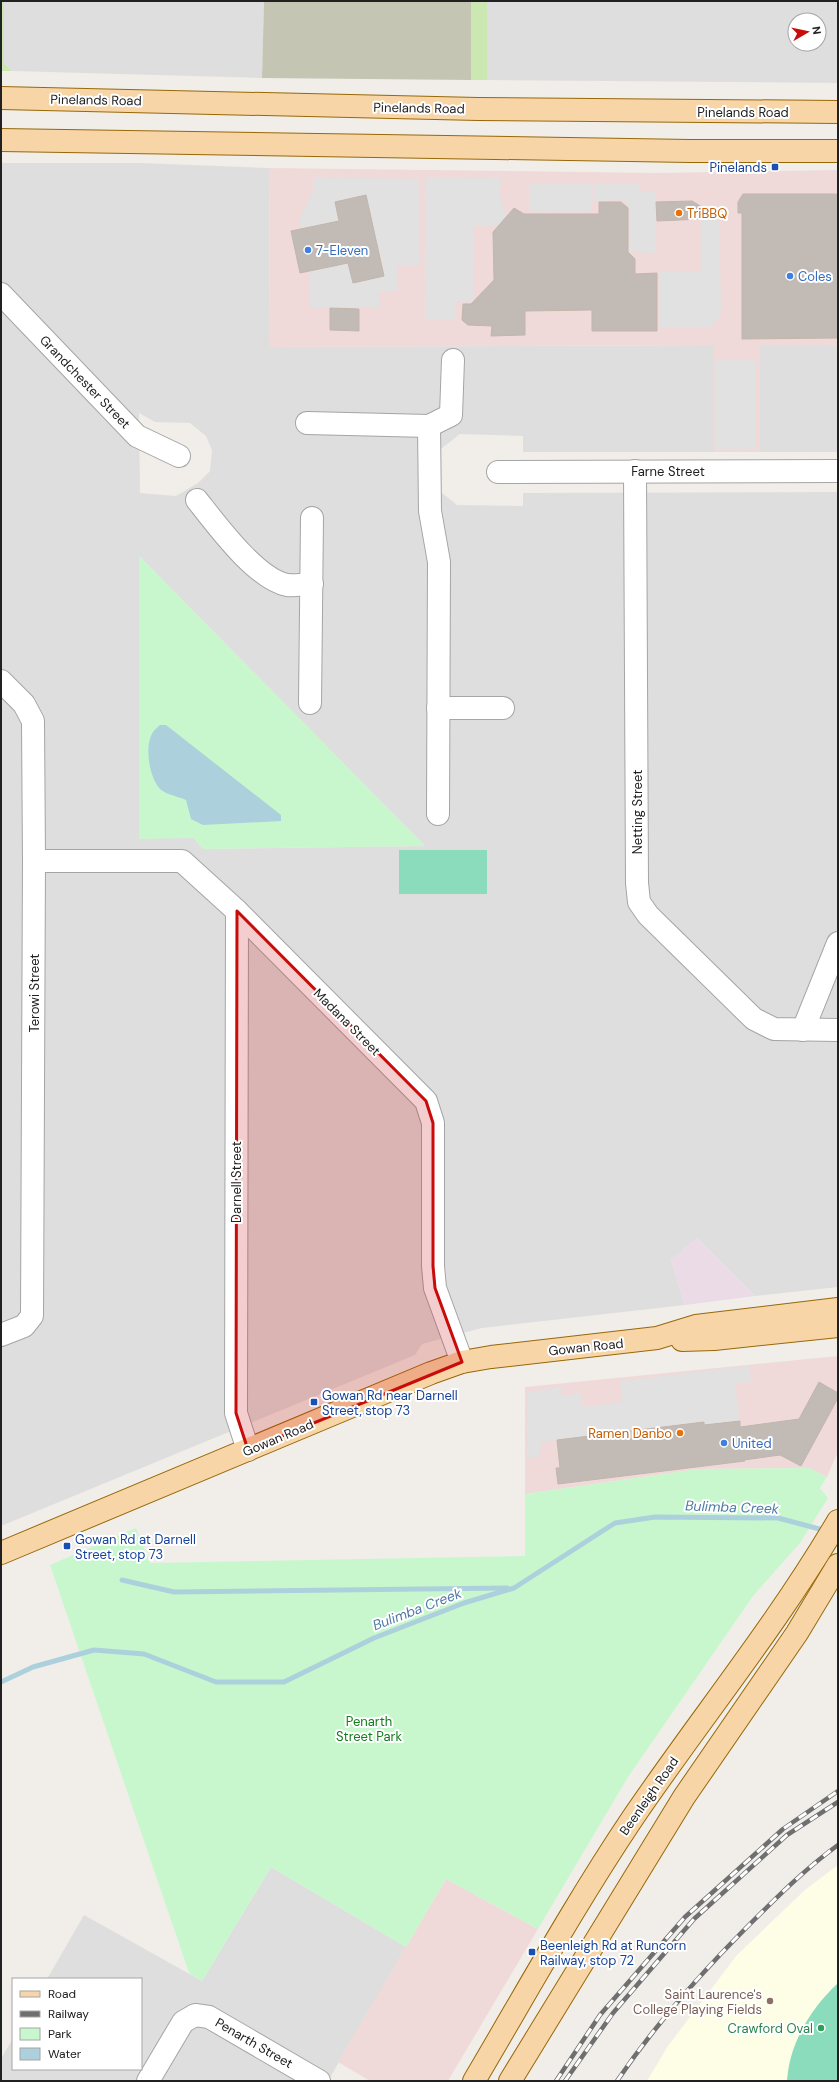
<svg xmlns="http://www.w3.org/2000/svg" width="839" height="2082" font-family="'DM Sans',sans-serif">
<rect width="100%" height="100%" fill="#f1eee9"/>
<g fill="#dfdede" fill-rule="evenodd">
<polygon points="4,1 264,1 262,78 12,71 4,63"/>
<path d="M487,1H838V83L487,80ZM795,20H819V44H795Z"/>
<path d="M1,163H141L269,168L270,347L714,345V452H523V436L460,434L437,452V489L457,505L523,506V493L838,492V1287L755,1296L697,1238L671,1260L685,1305L482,1328L422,1344L415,1355L1,1526ZM139,413L155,422L190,423L206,436L212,450L210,471L198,483L176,496L140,493ZM140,557L425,846L203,849L194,838H139Z"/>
<rect x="760" y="346" width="78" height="106"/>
<polygon points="271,1867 406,1947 328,2081 1,2081 1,2059 13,2038 13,2069 141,2069 141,1979 47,1979 84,1915 202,1981"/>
</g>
<g fill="#f0dad9">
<polygon points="269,168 657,173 838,170 838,346 760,346 760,452 714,452 713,345 270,347"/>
<polygon points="838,1356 838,1452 827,1477 809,1468 698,1469 525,1494 525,1387"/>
<polygon points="446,1879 538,1929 448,2081 370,2081 338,2062"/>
</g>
<polygon fill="#eadbe7" points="697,1238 755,1296 685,1305 671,1260"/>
<polygon fill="#fdfee5" points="838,1865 838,2081 647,2081 668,2046 737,1955 805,1890"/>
<polygon fill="#c5c5b4" points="264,1 471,1 471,80 262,78"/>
<g fill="#cce8b2">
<polygon points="1,1 4,1 4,63 12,71 1,71"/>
<rect x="471" y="1" width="16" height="79"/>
</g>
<g fill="#c9f7cd">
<polygon points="139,556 425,846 203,849 194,838 139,839"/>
<polygon points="809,1468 827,1477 820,1488 828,1498 800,1543 753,1596 628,1777 538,1929 446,1879 406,1947 271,1867 202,1981 189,1973 50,1565 136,1528 150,1563 525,1556 525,1494 698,1469"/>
</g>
<g fill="#8bdbbd">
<rect x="399" y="850" width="88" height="44"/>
<path d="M838,1983V2081H787C789,2044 811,2008 838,1983Z"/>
</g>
<g fill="#e1e1e1">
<polygon points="313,177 420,179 420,266 397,265 397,292 379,291 379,307 309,308 310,278 299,220 313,190"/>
<polygon points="426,177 501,178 500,194 505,213 505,226 474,226 473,302 456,302 455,320 425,319"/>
<polygon points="529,183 591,184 591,212 529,211"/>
<polygon points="640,183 640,191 656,192 656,253 629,252 629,207 624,200 593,201 593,184"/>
<polygon points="696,204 719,207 721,313 711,328 660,328 659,271 702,271 702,207"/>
<polygon points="716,360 756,360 756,449 716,450"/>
<polygon points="748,1366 751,1381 735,1384 740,1421 704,1425 703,1422 541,1442 540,1457 527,1457 528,1392 561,1387 562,1396 581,1393 583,1407 622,1402 620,1381"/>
</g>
<path fill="#acd1dc" d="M160,725H166L281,815V821L203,825L191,819L186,800C179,797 165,794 160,789C149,777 144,746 153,732C155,729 158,727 160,725Z"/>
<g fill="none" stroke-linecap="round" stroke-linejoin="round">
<g stroke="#acd1dc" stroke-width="5">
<polyline points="122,1580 174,1592 507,1588"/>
<polyline points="1,1682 33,1667 94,1650 144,1654 216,1682 284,1682 374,1638 464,1603 514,1588 615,1523 655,1517 778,1518 827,1531"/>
</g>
</g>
<g fill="#c2bab5" stroke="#c2b6ab">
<polygon points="743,194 838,194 838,338 742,339 742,213 738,213 738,202"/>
<polygon points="366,195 384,276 353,283 348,263 300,273 291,231 339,221 335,202"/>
<polygon points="692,201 702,207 702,219 657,221 656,202"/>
<polygon points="599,202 621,202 628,208 628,252 635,259 635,274 657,273 657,331 592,331 592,310 525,311 525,335 491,336 492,326 468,325 462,320 463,304 471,304 494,280 493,232 514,208 524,214 599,214"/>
<polygon points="330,308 359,309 359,331 330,330"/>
<polygon points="819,1382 838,1393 838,1398 801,1466 780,1455 744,1460 745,1461 558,1484 556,1468 560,1468 557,1440 704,1422 704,1425 740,1421 740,1427 799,1419"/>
</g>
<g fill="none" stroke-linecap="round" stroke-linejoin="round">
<g stroke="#a5a5a5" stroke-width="24">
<g id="minor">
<polyline points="1,294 137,436 179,456"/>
<polyline points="307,423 429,426 451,415 453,360"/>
<polyline points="429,426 430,511 439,562 438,814"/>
<polyline points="635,471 637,883 639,902 648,915 754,1019 774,1029 838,1030"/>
<polyline points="498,472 838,471"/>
<path d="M197,500C216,524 256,579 287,585C295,586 304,584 312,584"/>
<polyline points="1,681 24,704 33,721 34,861 32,1316 24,1326 1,1335"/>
<polyline points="310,703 312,518"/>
<polyline points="438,708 503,708"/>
<polyline points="34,861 182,861 237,911 426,1101 433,1123 433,1266 435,1288 462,1362"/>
<polyline points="237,911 236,1413 248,1450"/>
<polyline points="803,1030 838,943"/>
<polyline points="148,2081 183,2022 195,2015 209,2017 319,2081"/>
</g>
</g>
<g stroke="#976808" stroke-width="24">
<g id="major">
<polyline points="1,98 478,109 838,112"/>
<polyline points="1,140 690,151 838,151"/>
<polyline points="682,1340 714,1339 838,1326"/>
<polyline points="1,1553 431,1373 462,1362 491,1357 657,1338 696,1326 838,1309"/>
<path d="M474,2081C526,1993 575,1904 632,1819C700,1719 777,1625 838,1521"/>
<polyline points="510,2081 684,1797 797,1633 838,1565"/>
</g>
</g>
<use href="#minor" stroke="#fff" stroke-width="22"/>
<use href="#major" stroke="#f8d5a7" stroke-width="22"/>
<g stroke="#6f6f6f" stroke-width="4.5">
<g id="rail">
<polyline points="556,2081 600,2015 685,1917 783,1829 838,1791"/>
<polyline points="565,2081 613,2013 694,1919 787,1835 838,1802"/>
<path d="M617,2081C655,2025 700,1974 748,1926C776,1898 806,1868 838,1845"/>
</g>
</g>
<use href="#rail" stroke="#fff" stroke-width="3" stroke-dasharray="9" stroke-linecap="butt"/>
</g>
<path fill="#c80c0a" fill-opacity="0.2" stroke="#c80c0a" stroke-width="3" stroke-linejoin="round" d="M237,911L426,1101L433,1123V1266L435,1288L462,1362L248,1450L236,1413Z"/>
<g fill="#1a4fb4" stroke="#fff" stroke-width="1.5">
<rect x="771" y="163" width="8" height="8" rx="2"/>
<rect x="310" y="1398" width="8" height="8" rx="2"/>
<rect x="63" y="1542" width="8" height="8" rx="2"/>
<rect x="528" y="1948" width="8" height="8" rx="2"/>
</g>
<g fill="#e8710a" stroke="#fff" stroke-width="1.5">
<circle cx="679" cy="213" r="4"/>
<circle cx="680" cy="1433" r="4"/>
</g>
<g fill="#3f7fe0" stroke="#fff" stroke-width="1.5">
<circle cx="308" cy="250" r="4"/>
<circle cx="790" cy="276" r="4"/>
<circle cx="724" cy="1443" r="4"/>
</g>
<circle fill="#8d6e63" stroke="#fff" stroke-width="1.5" cx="770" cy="2001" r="4"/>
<circle fill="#2e9e5b" stroke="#fff" stroke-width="1.5" cx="821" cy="2028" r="4"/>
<g text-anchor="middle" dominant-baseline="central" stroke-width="4" stroke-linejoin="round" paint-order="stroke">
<g font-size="13" fill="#212121" stroke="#fff">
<text transform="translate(96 100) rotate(1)">Pinelands Road</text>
<text transform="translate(419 108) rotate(1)">Pinelands Road</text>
<text x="743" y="112">Pinelands Road</text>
<text transform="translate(85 382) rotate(46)">Grandchester Street</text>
<text x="668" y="471">Farne Street</text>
<text transform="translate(637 812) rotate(-90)">Netting Street</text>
<text transform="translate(34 993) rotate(-90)">Terowi Street</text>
<text transform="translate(347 1022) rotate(45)">Madana Street</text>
<text transform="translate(236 1182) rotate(-90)">Darnell Street</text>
<text transform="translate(586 1347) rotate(-6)">Gowan Road</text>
<text transform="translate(278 1438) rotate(-23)">Gowan Road</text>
<text transform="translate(649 1796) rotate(-55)">Beenleigh Road</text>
<text transform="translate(254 2043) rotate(30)">Penarth Street</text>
</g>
<g font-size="13" fill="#164399" stroke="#fff" text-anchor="start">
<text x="767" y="167" text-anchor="end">Pinelands</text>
<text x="322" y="1395">Gowan Rd near Darnell<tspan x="322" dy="15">Street, stop 73</tspan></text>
<text x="75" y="1539">Gowan Rd at Darnell<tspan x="75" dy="15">Street, stop 73</tspan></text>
<text x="540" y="1945">Beenleigh Rd at Runcorn<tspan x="540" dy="15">Railway, stop 72</tspan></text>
</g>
<g font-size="13" fill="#c56008" stroke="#fff" text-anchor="start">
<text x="687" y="213">TriBBQ</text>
<text x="672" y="1433" text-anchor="end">Ramen Danbo</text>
</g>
<g font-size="13" fill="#366cbe" stroke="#fff" text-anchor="start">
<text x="316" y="250">7-Eleven</text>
<text x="798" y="276">Coles</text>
<text x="732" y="1443">United</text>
</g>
<g font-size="13" fill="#127d1b" stroke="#fff">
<text x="369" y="1721">Penarth<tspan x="369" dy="15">Street Park</tspan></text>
</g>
<g font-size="13" fill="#785e54" stroke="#fff" text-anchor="end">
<text x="762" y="1994">Saint Laurence's<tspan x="762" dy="15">College Playing Fields</tspan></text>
</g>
<g font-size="13" fill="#27864d" stroke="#fff" text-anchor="end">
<text x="813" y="2028">Crawford Oval</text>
</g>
<g font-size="14" font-style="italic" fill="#4e7aa5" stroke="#fff">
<text transform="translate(732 1507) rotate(2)">Bulimba Creek</text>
<text transform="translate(417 1609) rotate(-21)">Bulimba Creek</text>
</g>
</g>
<rect width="839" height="2082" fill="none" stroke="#212121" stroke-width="4"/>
<rect x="12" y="1978" width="130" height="92" fill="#ffffff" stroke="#a6a6a6"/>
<rect x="20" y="1991" width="20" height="6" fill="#f8d5a7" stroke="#a6a6a6"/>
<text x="48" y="1998" font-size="12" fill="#212121">Road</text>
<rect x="20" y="2011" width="20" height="6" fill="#6f6f6f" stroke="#a6a6a6"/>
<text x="48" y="2018" font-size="12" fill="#212121">Railway</text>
<rect x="20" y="2028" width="20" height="12" fill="#c9f7cd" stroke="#a6a6a6"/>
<text x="48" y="2038" font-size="12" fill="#212121">Park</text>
<rect x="20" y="2048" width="20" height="12" fill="#acd1dc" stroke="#a6a6a6"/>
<text x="48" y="2058" font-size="12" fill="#212121">Water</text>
<g transform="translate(807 32) rotate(81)"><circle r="19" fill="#ffffff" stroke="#a6a6a6"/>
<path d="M0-3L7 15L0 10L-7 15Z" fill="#c80c0a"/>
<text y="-6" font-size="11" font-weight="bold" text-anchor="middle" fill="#212121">N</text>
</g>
</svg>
